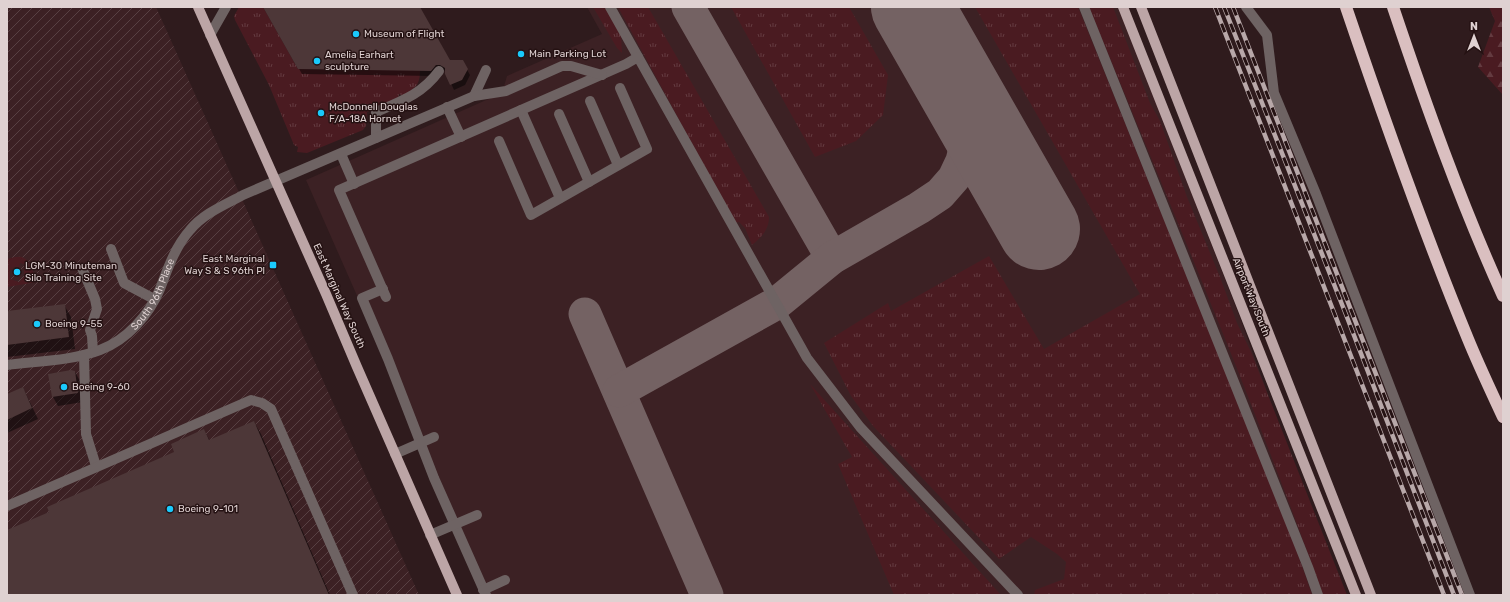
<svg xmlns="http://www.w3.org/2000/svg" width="1510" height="602" font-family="Rubik,sans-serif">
<defs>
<pattern id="industrial-furrows" width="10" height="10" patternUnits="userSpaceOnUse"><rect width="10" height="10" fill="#3c2124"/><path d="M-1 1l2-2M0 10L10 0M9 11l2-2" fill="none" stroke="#584043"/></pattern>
<pattern id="grass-tufts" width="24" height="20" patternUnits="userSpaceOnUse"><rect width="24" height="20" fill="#4a1b21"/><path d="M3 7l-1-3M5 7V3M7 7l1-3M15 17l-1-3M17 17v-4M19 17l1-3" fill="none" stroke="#643b40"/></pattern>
<pattern id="forest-firs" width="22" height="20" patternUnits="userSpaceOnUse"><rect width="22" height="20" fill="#4a1b21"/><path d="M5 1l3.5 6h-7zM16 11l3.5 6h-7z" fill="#643b40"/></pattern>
</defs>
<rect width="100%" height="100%" fill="#2f1b1d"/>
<polygon fill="#3c2124" points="587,7 1119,7 1239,315 1341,595 489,595 306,180 502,93 507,76 602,34"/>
<polygon fill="url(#industrial-furrows)" points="7,7 156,7 419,595 7,595"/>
<g fill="url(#grass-tufts)" fill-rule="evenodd">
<path d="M239,7H263L298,69L420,70C420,86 415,88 403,96L399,94L398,98L367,112L366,126L363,130L307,153L297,152L298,147L294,145L269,85L235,20L234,16Z"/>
<polygon points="593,7 606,7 621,34 622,53 617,48"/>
<path d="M618,7H648L769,217C769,230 761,238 752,245L745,228L739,222L735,223Z"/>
<polygon points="731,7 849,7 888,75 883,115 856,141 815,157"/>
<polygon points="975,7 1078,7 1292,537 1312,595 1034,595 1035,590 1064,579 1066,562 1057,554 1031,537 999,559 873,426 851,396 824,343 888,303 891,311 989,256 1044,349 1140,294"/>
<path d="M1089,7H1113L1150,103L1160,121L1187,197L1220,277L1237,323L1251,352L1347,595H1323C1252,397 1169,202 1089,7Z"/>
<path d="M15,257C18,257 21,256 24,258C30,261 36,276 35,282L31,283L7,287V259ZM20,263L24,264V277L19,282L10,279V271L14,267H19Z"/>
<polygon points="810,384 1001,595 894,595 838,464 852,457"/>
</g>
<polygon fill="url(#forest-firs)" points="1489,7 1503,7 1503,95 1478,67 1495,21"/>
<g fill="#0007">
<polygon points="264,7 419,7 450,61 462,61 470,75 465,85 454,90 446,72 444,70 434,76 302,74"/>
<polygon points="64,305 71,317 75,349 7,357 7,312"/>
<polygon points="75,372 80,381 83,402 58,406 53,397 49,374"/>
<polygon points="23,388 38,419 7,433 7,395"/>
<polygon points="254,422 261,434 330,595 7,595 7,531 50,512 176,453 204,430 210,441"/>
</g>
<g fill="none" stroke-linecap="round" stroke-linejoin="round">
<g stroke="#746263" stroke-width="33">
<polyline points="688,7 832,258"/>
<polyline points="585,314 707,595"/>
<polyline points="619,391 777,303 832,258 919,208 940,194 954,178 962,161 967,141 968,126 958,88"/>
</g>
<polyline stroke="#746263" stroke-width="82" points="912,7 1039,229"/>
</g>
<g fill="#4d3738">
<polygon points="263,7 420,7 450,60 463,60 468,69 462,80 450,85 445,74 445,68 440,65 436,65 431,71 298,69"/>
<polygon points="65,304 69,337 7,345 7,311"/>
<polygon points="71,370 75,371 78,393 52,397 48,374"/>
<polygon points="23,387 32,408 7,420 7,394"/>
<polygon points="254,421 329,595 7,595 7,530 49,512 47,507 174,452 171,444 204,429 209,440"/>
</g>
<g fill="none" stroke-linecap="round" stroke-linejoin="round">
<g stroke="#6e6363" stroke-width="10">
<polyline points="610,7 807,358 860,427 1018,595"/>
<polyline points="1084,7 1308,567 1318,595"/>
<polyline points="1246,7 1267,35 1274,93 1316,194 1470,595"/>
<polyline points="210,35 226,7"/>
<polyline points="474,96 486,70"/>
<polyline points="590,101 618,165"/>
<polyline points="447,107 461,137"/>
<polyline points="521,110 560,198"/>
<polyline points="559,114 589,182"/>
<path d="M376,138V112C402,101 422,94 439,71"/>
<polyline points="499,141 531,215 647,149 620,88"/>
<polyline points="341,154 354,184"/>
<polyline points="111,249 124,283 154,299"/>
<polyline points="82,268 95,299 97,309 90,330 92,336 93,352"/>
<polyline points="383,289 362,298 388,359 434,478 486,595"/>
<polyline points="386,297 339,190 626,64 638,57"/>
<polyline points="84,355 86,434 96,466"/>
<path id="s1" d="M7,365C37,361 71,361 100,350C127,340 149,315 160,289C168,268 175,247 190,230C204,213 225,205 243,195L474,96L506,91L562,66H571L602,75"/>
<polyline points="395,454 434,437"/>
<polyline points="7,506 251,400 262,403 271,409 353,595"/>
<polyline points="430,535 477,515"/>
<polyline points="483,590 505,580"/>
</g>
<g stroke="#bca5a6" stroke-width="10">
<polyline points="198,7 326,294 357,367 457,595"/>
<polyline points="1123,7 1356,595"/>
<polyline points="1141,7 1371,595"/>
</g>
<g stroke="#dabfc0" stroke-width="12">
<path d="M1346,7C1384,119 1423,230 1468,339C1479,366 1491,391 1503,417"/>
<path d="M1393,7C1426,105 1460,201 1503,296"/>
</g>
<g stroke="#b8a8a9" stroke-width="4.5">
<g id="rail">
<polyline points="1215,7 1444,595"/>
<polyline points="1224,7 1345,312 1454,595"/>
<polyline points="1233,7 1462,595"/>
</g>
</g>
<use href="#rail" stroke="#251213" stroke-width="3" stroke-dasharray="9" stroke-linecap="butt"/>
</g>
<g fill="#1acafc" stroke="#251213" stroke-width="1.5">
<circle cx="356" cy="34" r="4"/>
<circle cx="521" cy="54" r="4"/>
<circle cx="317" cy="61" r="4"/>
<circle cx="321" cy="113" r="4"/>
<rect x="269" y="261" width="8" height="8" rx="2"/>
<circle cx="17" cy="272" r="4"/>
<circle cx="37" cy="324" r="4"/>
<circle cx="64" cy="387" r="4"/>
<circle cx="170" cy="509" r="4"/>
</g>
<g text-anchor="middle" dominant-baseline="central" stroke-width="3" stroke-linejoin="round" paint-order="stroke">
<g font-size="10" fill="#dfd1d1" stroke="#251213" text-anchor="start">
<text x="364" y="34">Museum of Flight</text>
<text x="529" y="54">Main Parking Lot</text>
<text x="325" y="55">Amelia Earhart<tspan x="325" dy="12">sculpture</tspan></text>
<text x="329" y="107">McDonnell Douglas<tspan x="329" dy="12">F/A-18A Hornet</tspan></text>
<text x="265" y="259" text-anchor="end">East Marginal<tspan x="265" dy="12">Way S &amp; S 96th Pl</tspan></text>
<text x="25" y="266">LGM-30 Minuteman<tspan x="25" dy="12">Silo Training Site</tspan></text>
<text x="45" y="324">Boeing 9-55</text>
<text x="72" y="387">Boeing 9-60</text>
<text x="178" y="509">Boeing 9-101</text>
</g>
<g font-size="10" fill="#dfd1d1" stroke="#251213">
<text stroke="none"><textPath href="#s1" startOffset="174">South 96th Place</textPath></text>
<text transform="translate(339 296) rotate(66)">East Marginal Way South</text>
<text transform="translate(1251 297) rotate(68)">Airport Way South</text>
</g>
</g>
<rect width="1510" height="602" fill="none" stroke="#dfd1d1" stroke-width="16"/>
<g transform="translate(1474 36)" stroke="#251213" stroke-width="3" paint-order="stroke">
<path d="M0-3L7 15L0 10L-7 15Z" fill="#dfd1d1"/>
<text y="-6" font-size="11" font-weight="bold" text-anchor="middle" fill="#dfd1d1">N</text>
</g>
</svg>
